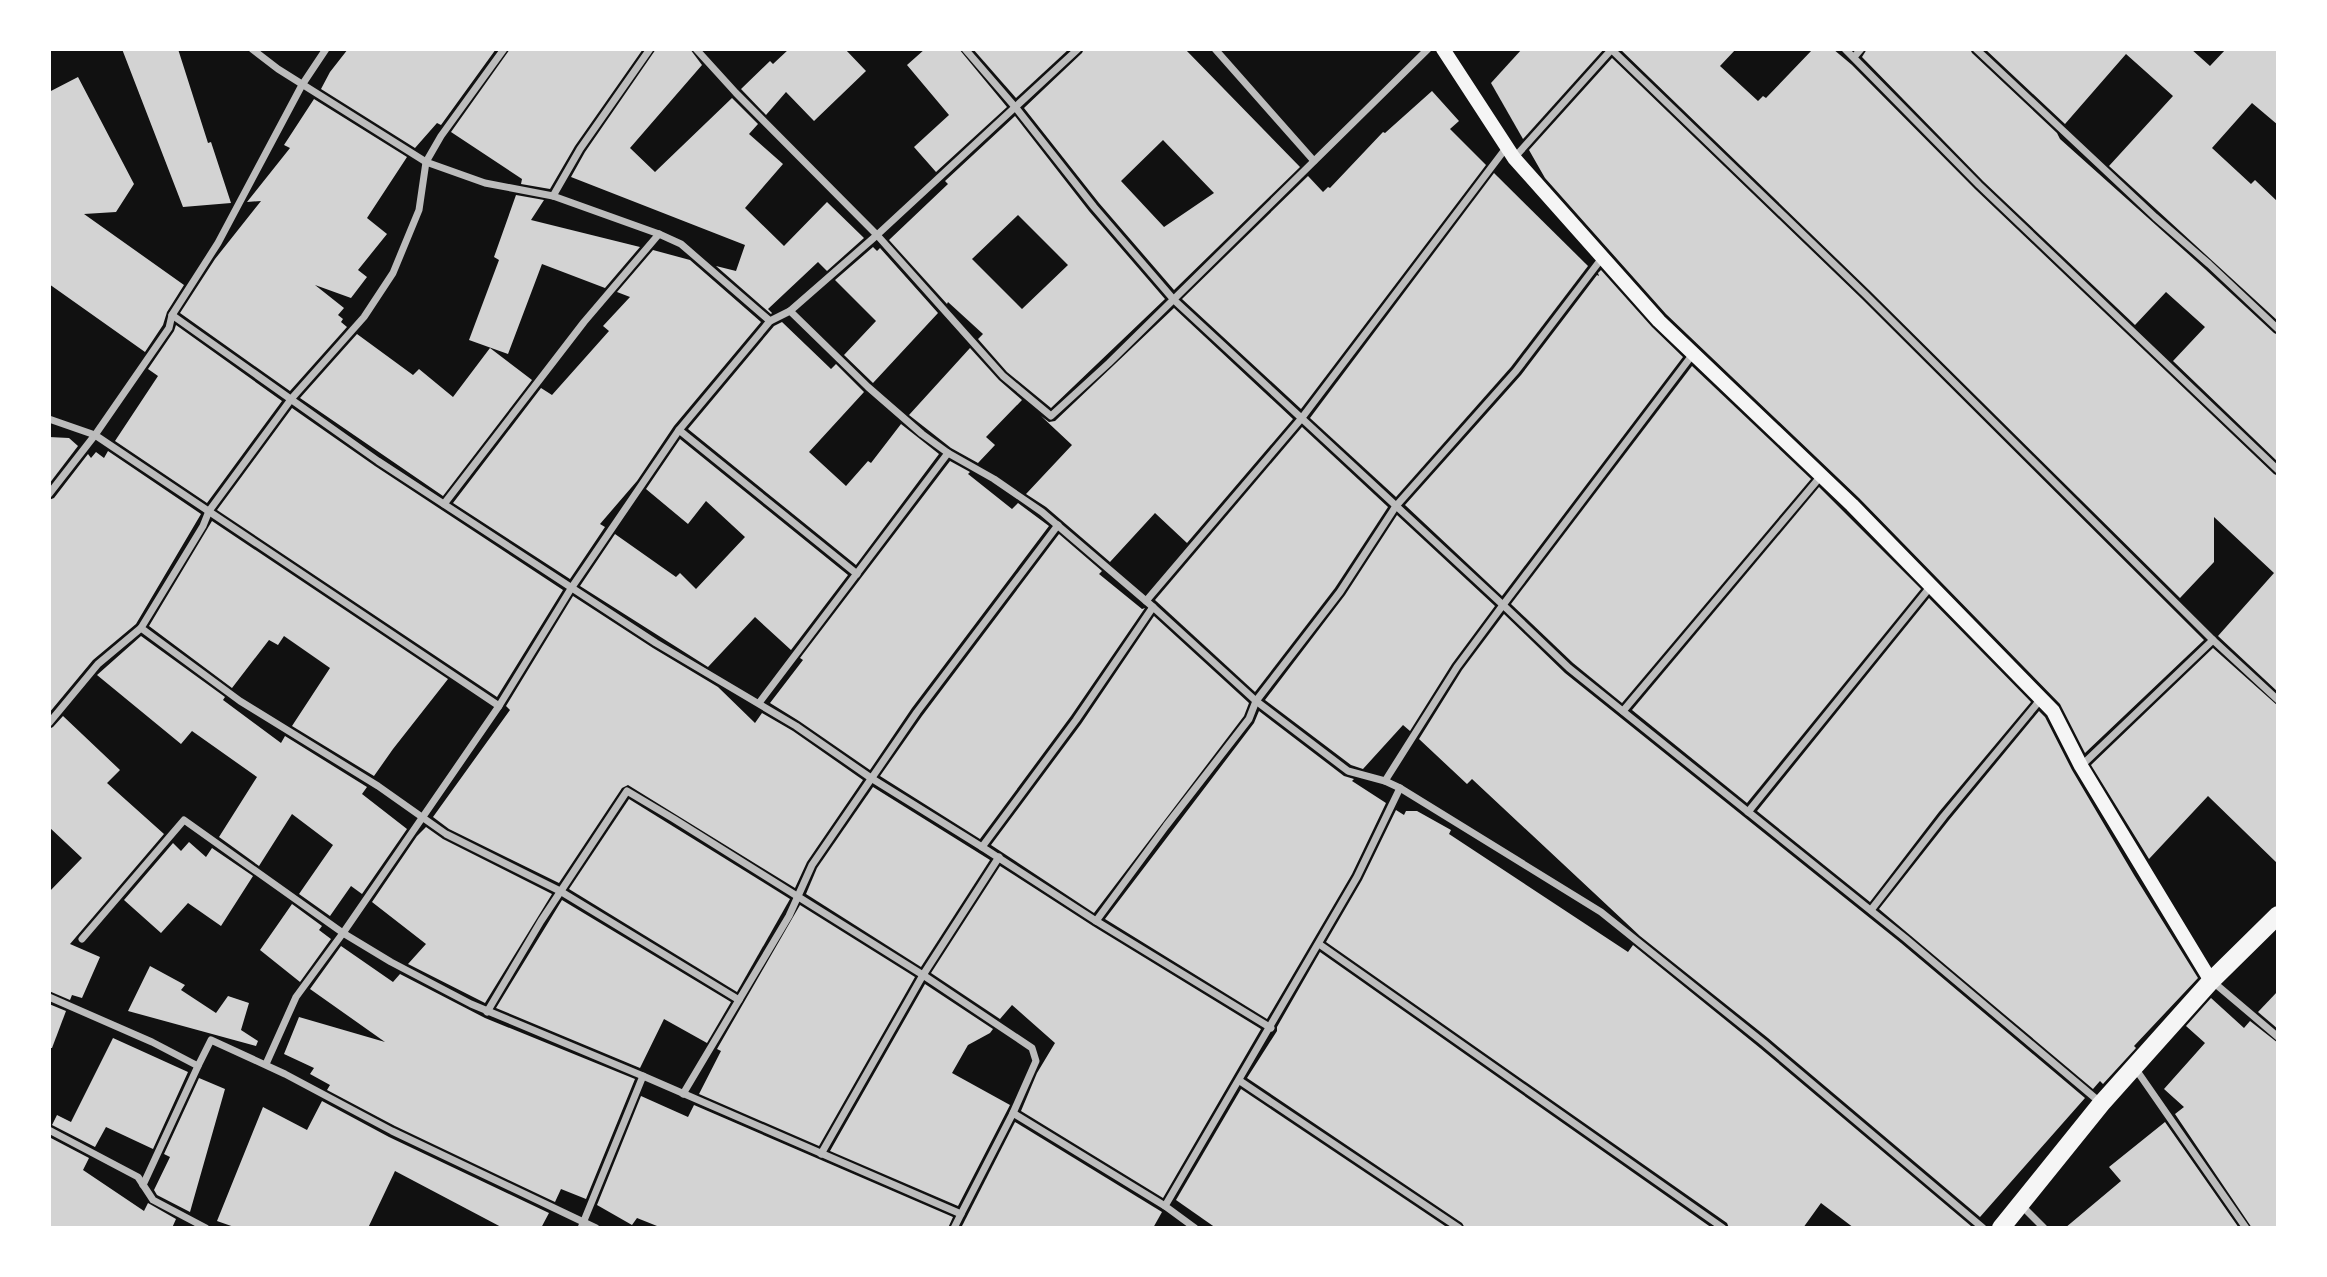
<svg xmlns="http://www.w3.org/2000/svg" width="2327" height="1277" font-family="'Fira Sans Condensed',sans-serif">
<rect width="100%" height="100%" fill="#111"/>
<g fill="#d3d3d3" fill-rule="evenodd">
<polygon points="122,49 178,49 208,143 211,142 231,203 183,207"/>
<polygon points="348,49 496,49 441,125 437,123 415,148 321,89 330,72"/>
<polygon points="510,49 643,49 575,146 550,189 521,184 522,179 451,132"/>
<polygon points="656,49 690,49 702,65 630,148 655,172 732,98 758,124 749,134 783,164 745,208 784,246 827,202 864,238 827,271 818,262 768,309 772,313 771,314 716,266 736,271 745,245 571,177 585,152"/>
<polygon points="789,49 845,49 866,71 814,121 786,92 766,115 741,89 770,61 773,64"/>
<polygon points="925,49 959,49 1007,107 936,172 914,147 949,115 907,65"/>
<polygon points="973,49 1069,49 1016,98"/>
<path d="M1084,49H1185L1300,167L1174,290L1099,203L1024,108L1082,53ZM1163,140L1214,193L1164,227L1121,181Z"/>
<polygon points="1522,49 1604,49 1523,139 1491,83"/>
<polygon points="1620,49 1736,49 1720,66 1758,101 1763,96 1766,98 1813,49 1833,49 1852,65 1975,189 2274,474 2278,476 2278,692 2218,636 2274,573 2214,517 2214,562 2180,598 1869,290"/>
<polygon points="1867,49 1970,49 1972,53 2057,133 2060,139 2205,269 2274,333 2278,335 2278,462 2173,361 2205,327 2166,292 2135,325 1983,181 1862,57"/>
<polygon points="1985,49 2191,49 2210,66 2226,49 2278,49 2278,125 2252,103 2212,148 2251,184 2255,180 2278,202 2278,321 2109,166 2173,96 2126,54 2065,124"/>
<polygon points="1612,58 1861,298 2204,640 2085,753 2060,704 1859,498 1666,314 1545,178 1529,150"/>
<polygon points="78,77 134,184 116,212 84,214 184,285 167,312 163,325 145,352 49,284 49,92"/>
<polygon points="1432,91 1459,121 1450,129 1486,165 1301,409 1182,299 1308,176 1323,192 1328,187 1330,188 1383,132 1385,133"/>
<polygon points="314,99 407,157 367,218 387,234 358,270 367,277 351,298 315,285 344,308 338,315 343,319 341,322 347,327 290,391 180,313 215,259 261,201 247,202 290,148 284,145"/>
<path d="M1015,116L1089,211L1165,299L1051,408L1007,372L978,339L983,334L948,302L947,304L889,240L948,184L945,181ZM1018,215L1068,265L1022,309L972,259Z"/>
<polygon points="1494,173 1588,266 1511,367 1396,497 1310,418"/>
<polygon points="516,195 544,200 531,220 640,247 605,288 542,264 508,354 469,340 499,260 494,257"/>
<polygon points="873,247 877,251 880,248 938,313 873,383 844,355 876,321 835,280"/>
<polygon points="653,250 690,260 761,322 674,426 637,481 600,524 605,527 570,579 453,503 541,388 552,395 609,331 603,326 630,297 617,292"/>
<polygon points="1601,270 1652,327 1683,357 1502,596 1405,505 1521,375 1597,275 1599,276 1598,273"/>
<polygon points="1174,308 1293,419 1187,543 1155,513 1110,562 1046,507 1026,494 1072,445 1041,416 1049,422 1055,421"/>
<polygon points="782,322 831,369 836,364 864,392 809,452 846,486 868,461 871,463 901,424 939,454 856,565 688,429 774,326"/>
<polygon points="176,325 282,401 207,503 115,441 158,376 148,369 174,331"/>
<polygon points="357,334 413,375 419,369 453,397 490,348 532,380 443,496 300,398"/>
<polygon points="970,348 999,380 1022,400 986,437 995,445 978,463 951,448 909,415"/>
<polygon points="1692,366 1811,479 1622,703 1573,663 1511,604"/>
<polygon points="292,408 375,466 563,590 497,697 217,510"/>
<polygon points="1302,427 1388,507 1335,588 1255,692 1155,600"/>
<polygon points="49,437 69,438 78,446 49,484"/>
<polygon points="680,439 848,575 791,650 755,617 708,667 580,586 615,534 676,577 680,573 696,589 745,537 706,501 688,524 646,489"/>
<polygon points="108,451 201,514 136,624 93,660 49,713 49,500 54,498 88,454 91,458 96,452 104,458"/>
<polygon points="950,461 970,472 968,474 1012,509 1018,503 1049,526 912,708 870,770 799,721 770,703 803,660 800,658"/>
<polygon points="1819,487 1921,589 1747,803 1632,710"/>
<polygon points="1397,515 1495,606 1452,664 1410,731 1403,725 1363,769 1351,765 1265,700 1345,595"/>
<polygon points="212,521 448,679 393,749 374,776 292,726 330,668 284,636 278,645 269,640 232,688 149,626"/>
<polygon points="1059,534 1102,571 1099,574 1142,609 1145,608 1071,716 980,839 880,776 922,716"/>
<polygon points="573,596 653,648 718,687 755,723 762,713 793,731 863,780 807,862 795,888 628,785 622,788 559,883 449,829 433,817 510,710 506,706"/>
<polygon points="1929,598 2031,702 1939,812 1870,902 1757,811"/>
<polygon points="1504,614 1565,673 1901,943 2085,1098 1980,1217 1768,1038 1640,936 1472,779 1467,784 1419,739 1462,670"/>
<polygon points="1154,616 1249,703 1244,716 1094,913 991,845 1081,724"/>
<polygon points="141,636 225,697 223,700 281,743 285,736 367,787 362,794 407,829 362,894 351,886 330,916 299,894 333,845 292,814 259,866 219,837 257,777 192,731 181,744 97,675"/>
<polygon points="2213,648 2278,706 2278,864 2208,796 2149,859 2091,765"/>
<polygon points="1259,711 1344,776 1354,779 1352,781 1386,803 1352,874 1267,1019 1105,919 1254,723"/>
<polygon points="2039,711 2045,717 2072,770 2134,875 2198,978 2134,1046 2136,1048 2103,1084 2100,1081 2093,1089 1879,909 1949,820"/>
<polygon points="63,716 120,770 107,783 164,834 70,944 100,957 82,998 72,995 70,1000 49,991 49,892 82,858 49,827 49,729 53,727"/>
<polygon points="873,787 990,860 921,967 806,894 817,868"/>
<polygon points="629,799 790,899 737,992 569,889"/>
<polygon points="1396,810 1404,815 1406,811 1417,811 1451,830 1449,834 1628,952 1633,945 1760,1048 1971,1226 1970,1228 1854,1228 1821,1203 1803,1228 1729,1228 1727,1223 1326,942 1362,880"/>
<polygon points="426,827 443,839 552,894 485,1003 408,964 426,944 372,902 417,836"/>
<polygon points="189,842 206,857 212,848 253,876 221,926 188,903 161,933 124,900 173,843 181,851"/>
<polygon points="1000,866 1093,926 1261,1029 1163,1198 1021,1111 1037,1073 1055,1043 1012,1005 1000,1019 931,973"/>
<polygon points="562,900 731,1002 707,1043 664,1019 640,1068 496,1008"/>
<polygon points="292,904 322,926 319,930 331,939 300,982 260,950"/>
<polygon points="800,905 915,977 819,1146 699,1094 721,1051 717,1049"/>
<polygon points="341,946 393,982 400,974 485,1018 635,1079 586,1199 561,1189 555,1202 395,1126 327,1090 330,1085 310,1074 314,1068 284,1054 299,1017 385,1042 310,989"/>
<polygon points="1320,952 1712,1228 1465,1228 1462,1223 1247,1078 1277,1031 1277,1027"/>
<polygon points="150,966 185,985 181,990 216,1013 228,996 249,1003 241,1030 258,1041 256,1046 128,1011"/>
<polygon points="925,984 993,1029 990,1033 968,1045 952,1073 1010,1105 958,1206 830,1151"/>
<polygon points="2278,991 2278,1029 2258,1012"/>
<polygon points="2211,998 2244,1028 2250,1021 2278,1043 2278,1228 2252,1228 2175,1114 2184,1107 2164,1089 2205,1043 2186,1026"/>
<polygon points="49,1004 66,1011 52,1048 49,1048"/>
<polygon points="113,1038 188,1072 153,1149 106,1127 95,1147 52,1125 57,1115 71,1122"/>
<polygon points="199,1078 225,1089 190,1212 157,1195 154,1190 170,1157 164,1154"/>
<polygon points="1241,1089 1448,1228 1216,1228 1176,1200"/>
<polygon points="641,1096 688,1117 694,1105 953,1217 948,1228 662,1228 637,1218 632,1225 597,1205"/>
<polygon points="322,1101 389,1137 549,1213 541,1228 503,1228 395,1171 368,1228 237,1228 217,1221 263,1107 307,1130"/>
<polygon points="1015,1122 1162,1212 1153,1228 961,1228"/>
<polygon points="2165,1122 2239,1228 2065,1228 2121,1181 2109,1167"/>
<polygon points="49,1137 89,1158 83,1170 144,1211 148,1203 176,1219 172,1228 49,1228"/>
</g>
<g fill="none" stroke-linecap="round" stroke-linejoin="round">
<g stroke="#bcbcbc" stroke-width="7">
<polyline points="252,49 278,69 426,162 485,183 553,196 659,234 681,244 770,321"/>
<polyline points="326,49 302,85 218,243 172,315 169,328 95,435 499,706 572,587 679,430 770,321 790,311"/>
<polyline points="504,49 441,136 426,162 419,210 393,273 364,317 292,398 209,511 203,526 141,628 240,701 378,786 446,834 560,891 739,1000"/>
<polyline points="696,49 736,93 877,235 1003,376 1051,416 1109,363 1428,49"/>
<polyline points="965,49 1016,108 1094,207 1174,300 1503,605 1693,354"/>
<polyline points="1078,49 877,235 790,311 868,387 922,434 948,453 994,479 1042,512 1153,607"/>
<polyline points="1215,49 1314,161"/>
<polyline points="1845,49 1979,185 2278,470"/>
<polyline points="1976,49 2155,217 2209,264 2278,329"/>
<polyline points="1612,50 1865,294 2213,640 2278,700"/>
<polyline points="1854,57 1861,49"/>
<polyline points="1514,158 1612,49"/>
<polyline points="553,196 580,149 650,49"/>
<polyline points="172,315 378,461 656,643 796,726 871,778 982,847"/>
<polyline points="49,419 95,435 49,494"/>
<polyline points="679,430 857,574"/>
<polyline points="444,504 584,322 659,234"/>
<polyline points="1146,601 1301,419 1506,148"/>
<polyline points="759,703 948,453"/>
<polyline points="1623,711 1821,476"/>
<polyline points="49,723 98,664 141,628"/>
<polyline points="2081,766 2213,640"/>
<polyline points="1400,788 1601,912 1764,1043 1983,1228"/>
<polyline points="1748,812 1931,586"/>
<polyline points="999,857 923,975 1032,1048 1036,1061 1013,1113"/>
<polyline points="1871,910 1944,816 2041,699"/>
<polyline points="1096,921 982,847 1076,720 1153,607 1256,701 1348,771 1385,781"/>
<polyline points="82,939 184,820 343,933 391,962 471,1004 643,1076 961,1214 1013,1113 1165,1206"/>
<polyline points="1319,944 1723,1228"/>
<polyline points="2212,981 2278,1037"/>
<polyline points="49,997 152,1042 198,1066 211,1040 285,1074 392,1131 596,1228"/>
<polyline points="487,1012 541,921 627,791 674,819 923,975 821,1154"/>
<polyline points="1271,1028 1096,921 1166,826 1249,719 1256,701 1340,592 1396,506 1516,371 1602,258"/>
<polyline points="266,1064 296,997 343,933 499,706"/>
<polyline points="2135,1068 2246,1228"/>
<polyline points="1240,1081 1459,1228"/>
<polyline points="683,1094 789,916 812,865 917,712 1058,525"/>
<polyline points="49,1130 138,1177 153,1200 206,1228"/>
<polyline points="143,1185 198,1066"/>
<polyline points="2021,1205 2044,1228"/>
<polyline points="581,1228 643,1076"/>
<polyline points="954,1228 961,1214"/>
<polyline points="1195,1228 1165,1206 1357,877 1400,788 1385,781 1457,667 1503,605 1569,668 1905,938 2101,1103"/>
</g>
<polyline stroke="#f5f5f5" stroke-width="14" points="1443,49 1514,158 1659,321 1852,505 2053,711 2081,766 2211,981"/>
<polyline stroke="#f5f5f5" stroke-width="18" points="2001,1228 2101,1104 2211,981 2278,915"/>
</g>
<rect width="2327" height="1277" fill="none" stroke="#ffffff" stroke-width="102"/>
</svg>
